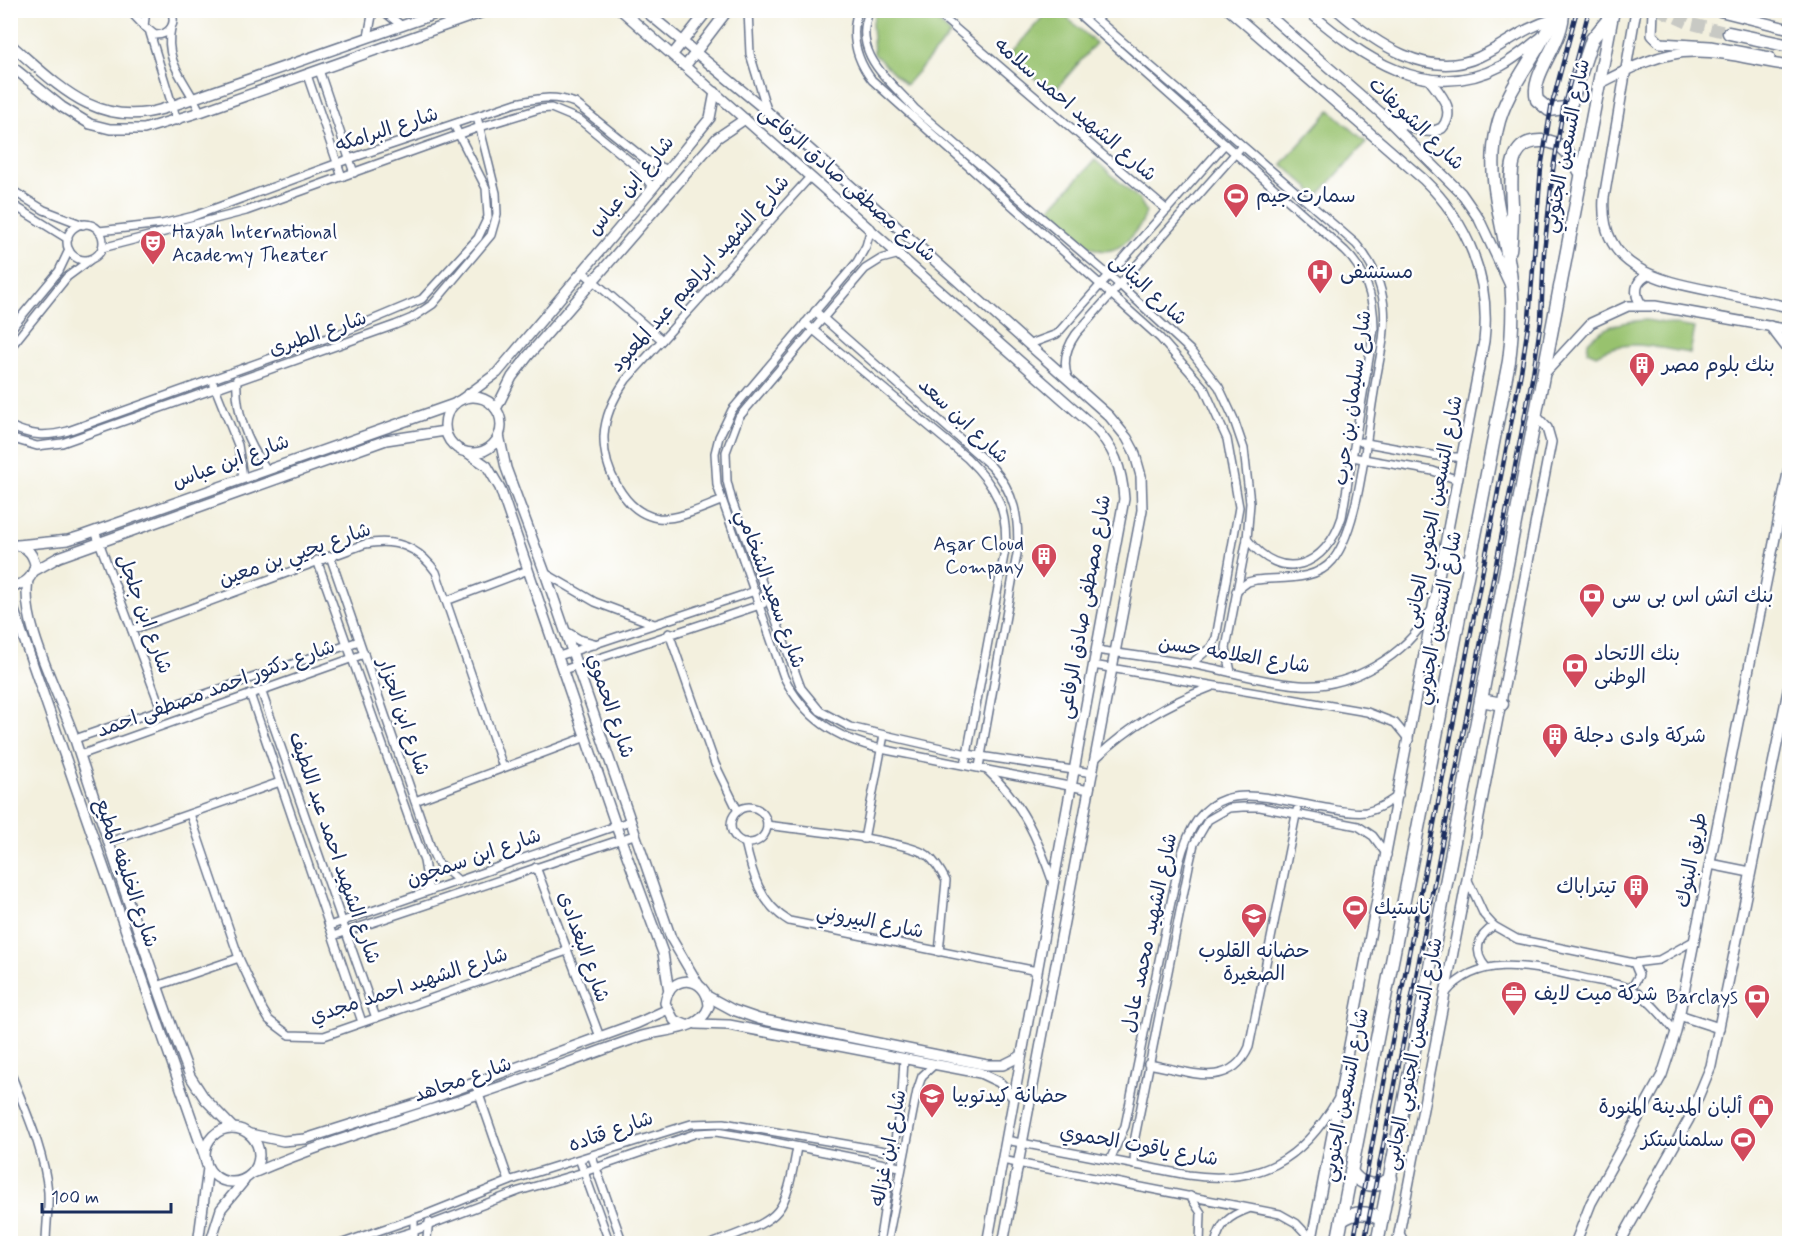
<svg xmlns="http://www.w3.org/2000/svg" width="1800" height="1254" font-family="Mynerve,'Playpen Sans Arabic',sans-serif">
<rect width="100%" height="100%" fill="#fff"/>
<filter id="ink" filterUnits="userSpaceOnUse"><feTurbulence type="fractalNoise" baseFrequency=".0167" numOctaves="2"/><feDisplacementMap in="SourceGraphic" scale="12" xChannelSelector="R" yChannelSelector="G"/><feConvolveMatrix kernelMatrix="1 2 1 2 8 2 1 2 1" color-interpolation-filters="sRGB"/></filter>
<filter id="wash" filterUnits="userSpaceOnUse"><feTurbulence type="fractalNoise" baseFrequency=".008" numOctaves="4" result="noise"/><feDisplacementMap in="SourceGraphic" scale="24" xChannelSelector="R" yChannelSelector="G"/><feGaussianBlur stdDeviation="1.35" result="paint"/><feColorMatrix in="noise" values="0 0 0 0 0 0 0 0 0 0 0 0 0 0 0 0 0 1.4 0 .05"/><feComposite in="paint" operator="in"/></filter>
<g filter="url(#wash)">
<rect width="100%" height="100%" fill="#f3f0de"/>
<g fill="#98c26e" stroke="#5a7866" stroke-width="1.5">
<polygon points="876,11 926,11 951,34 906,85 874,54 872,25"/>
<polygon points="1048,11 1059,11 1096,43 1052,94 1009,55"/>
<polygon points="1330,110 1366,142 1318,196 1282,164"/>
<path d="M1095,160L1139,199L1146,211C1144,223 1136,230 1129,239C1100,270 1070,232 1047,212Z"/>
<path d="M1646,320L1695,328L1690,353C1657,348 1626,337 1596,355L1587,351L1588,342C1603,325 1625,321 1646,320Z"/>
</g>
</g>
<g filter="url(#ink)">
<g fill="none" stroke-linecap="round" stroke-linejoin="round">
<polyline stroke="#c8c9c4" stroke-width="12" stroke-dasharray="12 6" stroke-linecap="butt" points="1660,10 1688,23 1729,33"/>
<g stroke="#67738b" stroke-width="10">
<g id="street">
<polyline points="129,10 144,26"/>
<path d="M146,10L144,26L155,35C170,35 177,24 171,10"/>
<polyline points="382,10 402,26"/>
<polyline points="748,10 750,54 767,110"/>
<path d="M858,10C850,36 856,59 872,80L1160,338L1204,388L1227,439L1239,507L1216,638L1211,647L1191,664"/>
<path d="M870,10C850,54 891,81 915,109L1120,285L1190,350L1219,387L1233,417L1244,449L1250,503L1247,539L1226,648L1231,672"/>
<polyline points="934,10 1167,210"/>
<path d="M1074,10L1345,251C1367,272 1374,299 1374,329L1342,517C1326,567 1282,584 1247,539"/>
<path d="M1086,10L1356,244C1372,262 1381,282 1384,306C1387,334 1378,364 1374,392C1366,437 1360,525 1333,560C1315,582 1281,577 1256,580L1248,582L1236,591"/>
<path d="M171,28C163,63 188,83 200,112"/>
<polyline points="150,33 177,121"/>
<polyline points="368,37 373,10"/>
<polyline points="319,70 354,173"/>
<polyline points="307,75 342,177"/>
<polyline points="10,189 44,210 83,225"/>
<polyline points="10,203 68,239"/>
<circle cx="85" cy="242" r="18"/>
<path d="M871,228L866,246L857,262L732,410L719,437L715,453L717,485L784,677C805,719 836,738 881,749L1089,790"/>
<path d="M99,231L162,224L194,216L349,159L516,103C538,98 554,95 575,103L646,160L668,170"/>
<polyline points="102,248 246,211 480,127 539,109 551,108 580,120 637,167 653,188"/>
<polyline points="900,254 881,259 865,269 739,417 726,452 727,481 732,501 801,688 820,711 850,727 967,754 1093,773"/>
<polyline points="583,272 662,340"/>
<path d="M815,311L991,466C1015,492 1020,520 1017,554L979,767"/>
<path d="M805,323L967,458C995,485 1009,510 1005,550L965,765"/>
<polyline points="10,330 59,271 69,250"/>
<polyline points="1030,344 1057,334 1225,144"/>
<polyline points="10,348 67,277 90,260"/>
<path d="M1068,378C1062,362 1066,348 1076,334L1241,147"/>
<path d="M237,379C235,411 247,443 266,468"/>
<polyline points="214,385 238,445 243,477"/>
<path d="M10,426C30,436 46,437 68,431L341,333L422,299L478,238L488,217L486,188L454,125"/>
<polyline points="10,438 37,446 62,443 395,325 412,318 433,304 491,235 497,214 496,193 477,117"/>
<polyline points="1361,442 1443,457 1462,457"/>
<polyline points="1352,457 1433,471 1458,480"/>
<path d="M721,501C702,508 678,520 658,518C624,513 603,468 604,436C605,415 614,397 626,380L810,177"/>
<polyline points="95,531 161,709"/>
<polyline points="330,556 432,851 437,862 459,881"/>
<polyline points="317,560 424,861 429,891"/>
<polyline points="545,573 595,602 654,624"/>
<polyline points="446,601 528,570"/>
<path d="M132,630L365,544C395,538 418,546 436,572L503,767"/>
<polyline points="669,633 715,764 738,811"/>
<path d="M1096,650C1131,655 1166,659 1201,666C1233,672 1267,683 1300,685C1351,689 1406,655 1430,612"/>
<polyline points="559,656 755,591"/>
<polyline points="1093,665 1367,712 1395,723 1409,740"/>
<polyline points="563,670 763,604"/>
<polyline points="261,690 376,1018"/>
<polyline points="250,694 362,1022"/>
<polyline points="75,739 359,641"/>
<polyline points="80,755 364,654"/>
<path d="M1095,759C1130,726 1166,704 1211,687"/>
<path d="M987,770C1022,802 1038,839 1053,883"/>
<polyline points="415,801 586,737"/>
<circle cx="749" cy="825" r="18"/>
<polyline points="190,814 239,958 263,1010 269,1020 289,1035 324,1036 567,951"/>
<path d="M767,825C800,830 903,839 927,855C936,862 941,871 946,881L939,952"/>
<polyline points="864,839 884,735"/>
<polyline points="109,842 280,782"/>
<path d="M745,842C752,873 760,904 789,921L1037,971"/>
<polyline points="536,867 600,1037"/>
<polyline points="1467,878 1484,915 1494,926 1517,939 1634,963 1659,960 1695,940"/>
<polyline points="329,926 630,821"/>
<polyline points="333,936 634,835"/>
<path d="M1486,967C1473,952 1477,936 1494,926"/>
<polyline points="157,986 239,958"/>
<polyline points="1631,989 1639,975 1634,963"/>
<path d="M1446,993C1479,952 1535,968 1579,977C1595,981 1614,982 1629,988C1648,997 1662,1016 1676,1032"/>
<path d="M1148,1064C1186,1070 1229,1092 1249,1047L1297,810"/>
<path d="M10,1071C25,1110 44,1149 48,1192C49,1209 46,1226 46,1244"/>
<polyline points="475,1083 509,1181"/>
<path d="M1006,1140L1188,1175C1259,1185 1302,1161 1337,1100"/>
<polyline points="592,1157 623,1244"/>
<polyline points="1002,1160 1280,1214 1296,1223 1312,1240"/>
<path d="M1110,1160L1125,1126L1179,863C1203,772 1253,796 1325,808C1338,810 1353,814 1366,812C1379,809 1389,802 1399,795"/>
<polyline points="580,1161 610,1244"/>
<polyline points="1134,1165 1135,1137 1190,861 1194,844 1208,820 1229,808 1243,807 1260,807 1358,826 1373,836 1387,855"/>
<polyline points="1190,1196 1201,1213 1200,1244"/>
<polyline points="1399,1232 1406,1244"/>
<polyline points="340,1244 430,1213 515,1179 691,1124 724,1123 902,1154"/>
<polyline points="371,1244 414,1231 519,1191 584,1172 697,1133 716,1132 759,1139 900,1167"/>
<polyline points="414,1244 414,1218"/>
<polyline points="426,1244 429,1222"/>
<path d="M711,1244C780,1217 784,1223 797,1147"/>
<polyline points="879,1244 902,1094 904,1059"/>
<polyline points="887,1244 917,1091 922,1076 934,1065"/>
<path d="M1215,1244C1220,1223 1229,1216 1248,1209"/>
</g>
</g>
<g stroke="#67738b" stroke-width="12">
<g id="secondary">
<path d="M621,10L1092,425C1114,447 1122,468 1124,499L987,1244"/>
<polyline points="644,10 768,112 1109,416 1127,438 1134,451 1141,476 1142,510 1003,1244"/>
<path d="M1229,10L1423,179C1468,222 1491,280 1484,341L1311,1244"/>
<polyline points="1263,10 1382,114 1461,193 1479,219 1509,283"/>
<path d="M1307,10C1362,57 1427,105 1501,66C1516,58 1529,46 1543,36"/>
<path d="M1337,10C1374,42 1428,81 1479,57C1507,44 1522,28 1554,19"/>
<path d="M1636,10L1604,198C1599,268 1657,280 1712,291C1738,297 1764,302 1790,307"/>
<polyline points="1653,10 1652,35 1660,43 1710,46 1770,57"/>
<polyline points="1714,10 1790,29"/>
<path d="M10,44C57,84 96,129 163,109L447,10"/>
<polyline points="673,54 708,10"/>
<polyline points="10,65 62,107 90,124 110,129 144,129 200,112 489,10"/>
<polyline points="686,65 728,10"/>
<path d="M1599,84C1628,69 1660,52 1694,52C1725,51 1758,62 1790,66"/>
<path d="M1388,117C1404,123 1425,138 1442,128C1457,110 1440,94 1429,79"/>
<path d="M1642,305C1633,294 1635,281 1648,275"/>
<polyline points="1770,326 1790,352"/>
<polyline points="1544,374 1591,323 1628,306 1655,306 1790,330"/>
<circle cx="473" cy="425" r="28"/>
<polyline points="462,399 497,373 653,188 710,118 715,92"/>
<polyline points="496,409 512,377 528,356 717,138 745,119"/>
<polyline points="499,435 506,468 545,573 671,938 698,984"/>
<polyline points="468,453 487,466 500,488 616,826 663,953 669,992"/>
<path d="M10,545C24,544 32,551 35,564C33,578 25,586 10,585"/>
<polyline points="18,545 68,540 81,536 454,404"/>
<polyline points="34,571 59,557 386,440 445,431"/>
<path d="M28,580C20,625 61,696 75,740C112,852 148,965 190,1076L205,1099L233,1128"/>
<polyline points="10,599 206,1160"/>
<polyline points="566,632 579,640 594,644"/>
<polyline points="1710,864 1750,872"/>
<polyline points="709,997 733,1010 759,1019 987,1065 1003,1065 1021,1056"/>
<polyline points="1679,1015 1719,1028"/>
<polyline points="696,1024 729,1025 980,1073 999,1082 1014,1098"/>
<circle cx="232" cy="1155" r="27"/>
<polyline points="250,1134 283,1141 305,1139 422,1102 638,1023 666,1010"/>
<path d="M253,1173C325,1142 401,1120 476,1095C531,1077 585,1056 639,1037C662,1029 701,1032 709,1006C707,974 669,973 665,1003L674,1020L686,1025"/>
<polyline points="198,1244 208,1168"/>
<polyline points="210,1244 221,1209 244,1181"/>
<polyline points="1397,1244 1551,442 1547,428 1536,416"/>
<polyline points="1575,1244 1591,1203 1662,1075 1676,1032 1790,463"/>
<polyline points="1619,1244 1689,1119 1711,1066 1790,681"/>
</g>
</g>
<g stroke="#67738b" stroke-width="15">
<g id="highway">
<path d="M1563,10C1564,44 1529,74 1537,100L1549,110L1565,108L1571,103L1592,39L1612,15"/>
<polyline points="1729,33 1790,46"/>
<path d="M1510,250C1512,235 1512,219 1512,204C1511,179 1506,139 1543,141C1564,141 1573,159 1582,175"/>
<polyline points="1443,558 1470,563"/>
<polyline points="1481,700 1502,704"/>
<path d="M1351,1171C1360,1186 1377,1189 1391,1178"/>
<path d="M1342,1220C1355,1211 1368,1211 1382,1220"/>
<path d="M1337,1244L1509,361C1513,329 1514,297 1509,265C1502,218 1486,177 1497,129C1506,86 1541,52 1557,10"/>
<polyline points="1377,1244 1613,10"/>
</g>
</g>
<use href="#street" stroke="#fff" stroke-width="7"/>
<use href="#secondary" stroke="#fff" stroke-width="9"/>
<use href="#highway" stroke="#fff" stroke-width="12"/>
<g stroke="#1b2f5e" stroke-width="4.5">
<g id="rail">
<polyline points="1353,1244 1521,372 1529,319 1541,168 1551,108 1577,10"/>
<polyline points="1364,1244 1533,374 1541,320 1544,252 1553,170 1563,109 1589,10"/>
</g>
</g>
<use href="#rail" stroke="#fff" stroke-width="2" stroke-dasharray="7" stroke-linecap="butt"/>
</g>
</g>
<defs>
<g id="stadium-pin" transform="scale(1.35)"><path d="M0 17L-7.5 6A9.5 9.5 0 1 1 7.5 6Z" fill="#d1495b" stroke="#fff"/><path d="M0-5a6.5 5 0 1 0 0 10a6.5 5 0 1 0 0-10ZM-3.5-1.8h7v3.6h-7Z" fill="#fff"/></g>
<g id="theatre-pin" transform="scale(1.35)"><path d="M0 17L-7.5 6A9.5 9.5 0 1 1 7.5 6Z" fill="#d1495b" stroke="#fff"/><path d="M-5-5.5Q0-4 5-5.5V0Q5 5 0 6Q-5 5-5 0ZM-3.3-2.5H-1v1.5H-3.3ZM1-2.5H3.3v1.5H1ZM-2.8 1Q0 5.5 2.8 1Z" fill="#fff"/></g>
<g id="hospital-pin" transform="scale(1.35)"><path d="M0 17L-7.5 6A9.5 9.5 0 1 1 7.5 6Z" fill="#d1495b" stroke="#fff"/><path d="M-5-5h3v3.5h4V-5h3V5h-3V1.5h-4V5h-3Z" fill="#fff"/></g>
<g id="building-pin" transform="scale(1.35)"><path d="M0 17L-7.5 6A9.5 9.5 0 1 1 7.5 6Z" fill="#d1495b" stroke="#fff"/><path d="M-4-6H4V6H1V3H-1V6H-4ZM-2.5-4.3h1.7v1.8h-1.7ZM.8-4.3h1.7v1.8H.8ZM-2.5-1h1.7V.8h-1.7ZM.8-1h1.7V.8H.8Z" fill="#fff"/></g>
<g id="bank-pin" transform="scale(1.35)"><path d="M0 17L-7.5 6A9.5 9.5 0 1 1 7.5 6Z" fill="#d1495b" stroke="#fff"/><path d="M-6-4H6V4H-6ZM0-2.3a2.3 2.3 0 1 0 0 4.6a2.3 2.3 0 1 0 0-4.6Z" fill="#fff"/></g>
<g id="school-pin" transform="scale(1.35)"><path d="M0 17L-7.5 6A9.5 9.5 0 1 1 7.5 6Z" fill="#d1495b" stroke="#fff"/><path d="M0-5L7-2L0 1L-7-2ZM-4 1L0 2.5L4 1V4Q0 6-4 4Z" fill="#fff"/></g>
<g id="office-pin" transform="scale(1.35)"><path d="M0 17L-7.5 6A9.5 9.5 0 1 1 7.5 6Z" fill="#d1495b" stroke="#fff"/><path d="M-6-3h4V-5.5h4V-3h4V5H-6ZM-1-4.5V-3h2v-1.5ZM-6 0V1H6V0Z" fill="#fff"/></g>
<g id="shop-pin" transform="scale(1.35)"><path d="M0 17L-7.5 6A9.5 9.5 0 1 1 7.5 6Z" fill="#d1495b" stroke="#fff"/><path d="M-5-2.5h2.3a2.7 3.5 0 0 1 5.4 0H5L5.5 6h-11ZM-1.5-2.5h3a1.5 2.3 0 0 0-3 0Z" fill="#fff"/></g>
</defs>
<g fill-rule="evenodd">
<use href="#stadium-pin" x="1236" y="196"/>
<use href="#theatre-pin" x="153" y="243"/>
<use href="#hospital-pin" x="1320" y="272"/>
<use href="#building-pin" x="1642" y="365"/>
<use href="#building-pin" x="1044" y="556"/>
<use href="#bank-pin" x="1592" y="596"/>
<use href="#bank-pin" x="1575" y="666"/>
<use href="#building-pin" x="1555" y="736"/>
<use href="#building-pin" x="1636" y="887"/>
<use href="#stadium-pin" x="1355" y="908"/>
<use href="#school-pin" x="1254" y="916"/>
<use href="#office-pin" x="1514" y="994"/>
<use href="#bank-pin" x="1757" y="997"/>
<use href="#school-pin" x="932" y="1096"/>
<use href="#shop-pin" x="1761" y="1107"/>
<use href="#stadium-pin" x="1743" y="1140"/>
</g>
<g text-anchor="middle" dominant-baseline="central" stroke-width="5" stroke-linejoin="round" paint-order="stroke">
<g font-size="20" fill="#1b2f5e" stroke="#fff">
<text transform="translate(1075 110) rotate(41)">شارع الشهيد احمد سلامه</text>
<text transform="translate(1416 124) rotate(44)">شارع الشويفات</text>
<text transform="translate(387 130) rotate(-18)">شارع البرامكه</text>
<text transform="translate(1567 146) rotate(-79)">شارع التسعين الجنوبي</text>
<text transform="translate(847 184) rotate(41)">شارع مصطفى صادق الرفاعى</text>
<text transform="translate(631 186) rotate(-50)">شارع ابن عباس</text>
<text transform="translate(700 274) rotate(-48)">شارع الشهيد ابراهيم عبد المعبود</text>
<text transform="translate(1148 290) rotate(42)">شارع البتانى</text>
<text transform="translate(318 334) rotate(-19)">شارع الطبرى</text>
<text transform="translate(1353 398) rotate(-82)">شارع سليمان بن حرب</text>
<text transform="translate(963 421) rotate(43)">شارع ابن سعد</text>
<text transform="translate(231 462) rotate(-20)">شارع ابن عباس</text>
<text transform="translate(1434 512) rotate(-79)">شارع التسعين الجنوبي الجانبى</text>
<text transform="translate(295 555) rotate(-19)">شارع يحيي بن معين</text>
<text transform="translate(770 589) rotate(70)">شارع سعيد الشخامي</text>
<text transform="translate(1085 607) rotate(-80)">شارع مصطفى صادق الرفاعى</text>
<text transform="translate(144 614) rotate(70)">شارع ابن جلجل</text>
<text transform="translate(1439 618) rotate(-79)">شارع التسعين الجنوبي</text>
<text transform="translate(1234 655) rotate(9)">شارع العلامه حسن</text>
<text transform="translate(216 689) rotate(-20)">شارع دكتور احمد مصطفى احمد</text>
<text transform="translate(610 706) rotate(71)">شارع الحموي</text>
<text transform="translate(403 717) rotate(71)">شارع ابن الجزار</text>
<text transform="translate(334 848) rotate(71)">شارع الشهيد احمد عبد اللطيف</text>
<text transform="translate(474 858) rotate(-19)">شارع ابن سمجون</text>
<text transform="translate(1692 860) rotate(-79)">طريق البنوك</text>
<text transform="translate(126 873) rotate(71)">شارع الخليفه المطيع</text>
<text transform="translate(870 922) rotate(11)">شارع البيروني</text>
<text transform="translate(1150 933) rotate(-78)">شارع الشهيد محمد عادل</text>
<text transform="translate(583 947) rotate(70)">شارع البغدادى</text>
<text transform="translate(409 986) rotate(-18)">شارع الشهيد احمد مجدي</text>
<text transform="translate(1414 1054) rotate(-79)">شارع التسعين الجنوبي الجانبى</text>
<text transform="translate(463 1080) rotate(-19)">شارع مجاهد</text>
<text transform="translate(1346 1095) rotate(-79)">شارع التسعين الجنوبي</text>
<text transform="translate(611 1132) rotate(-19)">شارع قتاده</text>
<text transform="translate(1139 1146) rotate(10)">شارع ياقوت الحموي</text>
<text transform="translate(889 1148) rotate(-79)">شارع ابن غزاله</text>
</g>
<g font-size="20" fill="#1b2f5e" stroke="#fff" text-anchor="start">
<text x="1256" y="196">سمارت جيم</text>
<text x="172" y="232">Hayah International<tspan x="172" dy="23">Academy Theater</tspan></text>
<text x="1340" y="272">مستشفى</text>
<text x="1662" y="365">بنك بلوم مصر</text>
<text x="1024" y="544" text-anchor="end">Aqar Cloud<tspan x="1024" dy="23">Company</tspan></text>
<text x="1612" y="596">بنك اتش اس بى سى</text>
<text x="1594" y="654">بنك الاتحاد<tspan x="1594" dy="23">الوطنى</tspan></text>
<text x="1574" y="736">شركة وادى دجلة</text>
<text x="1616" y="887" text-anchor="end">تيتراباك</text>
<text x="1374" y="908">ناستيك</text>
<text x="1254" y="951" text-anchor="middle">حضانه القلوب<tspan x="1254" dy="23">الصغيرة</tspan></text>
<text x="1534" y="994">شركة ميت لايف</text>
<text x="1738" y="997" text-anchor="end">Barclays</text>
<text x="952" y="1096">حضانة كيدتوبيا</text>
<text x="1742" y="1107" text-anchor="end">ألبان المدينة المنورة</text>
<text x="1724" y="1140" text-anchor="end">سلمناستكز</text>
</g>
</g>
<rect width="1800" height="1254" fill="none" stroke="#fff" stroke-width="36"/>
<path d="M42 1203v9h129v-9" fill="none" stroke="#1b2f5e" stroke-width="3"/>
<text x="51" y="1203" font-size="18" fill="#1b2f5e" stroke="#ffffff" stroke-width="4.5" paint-order="stroke">100 m</text>
</svg>
